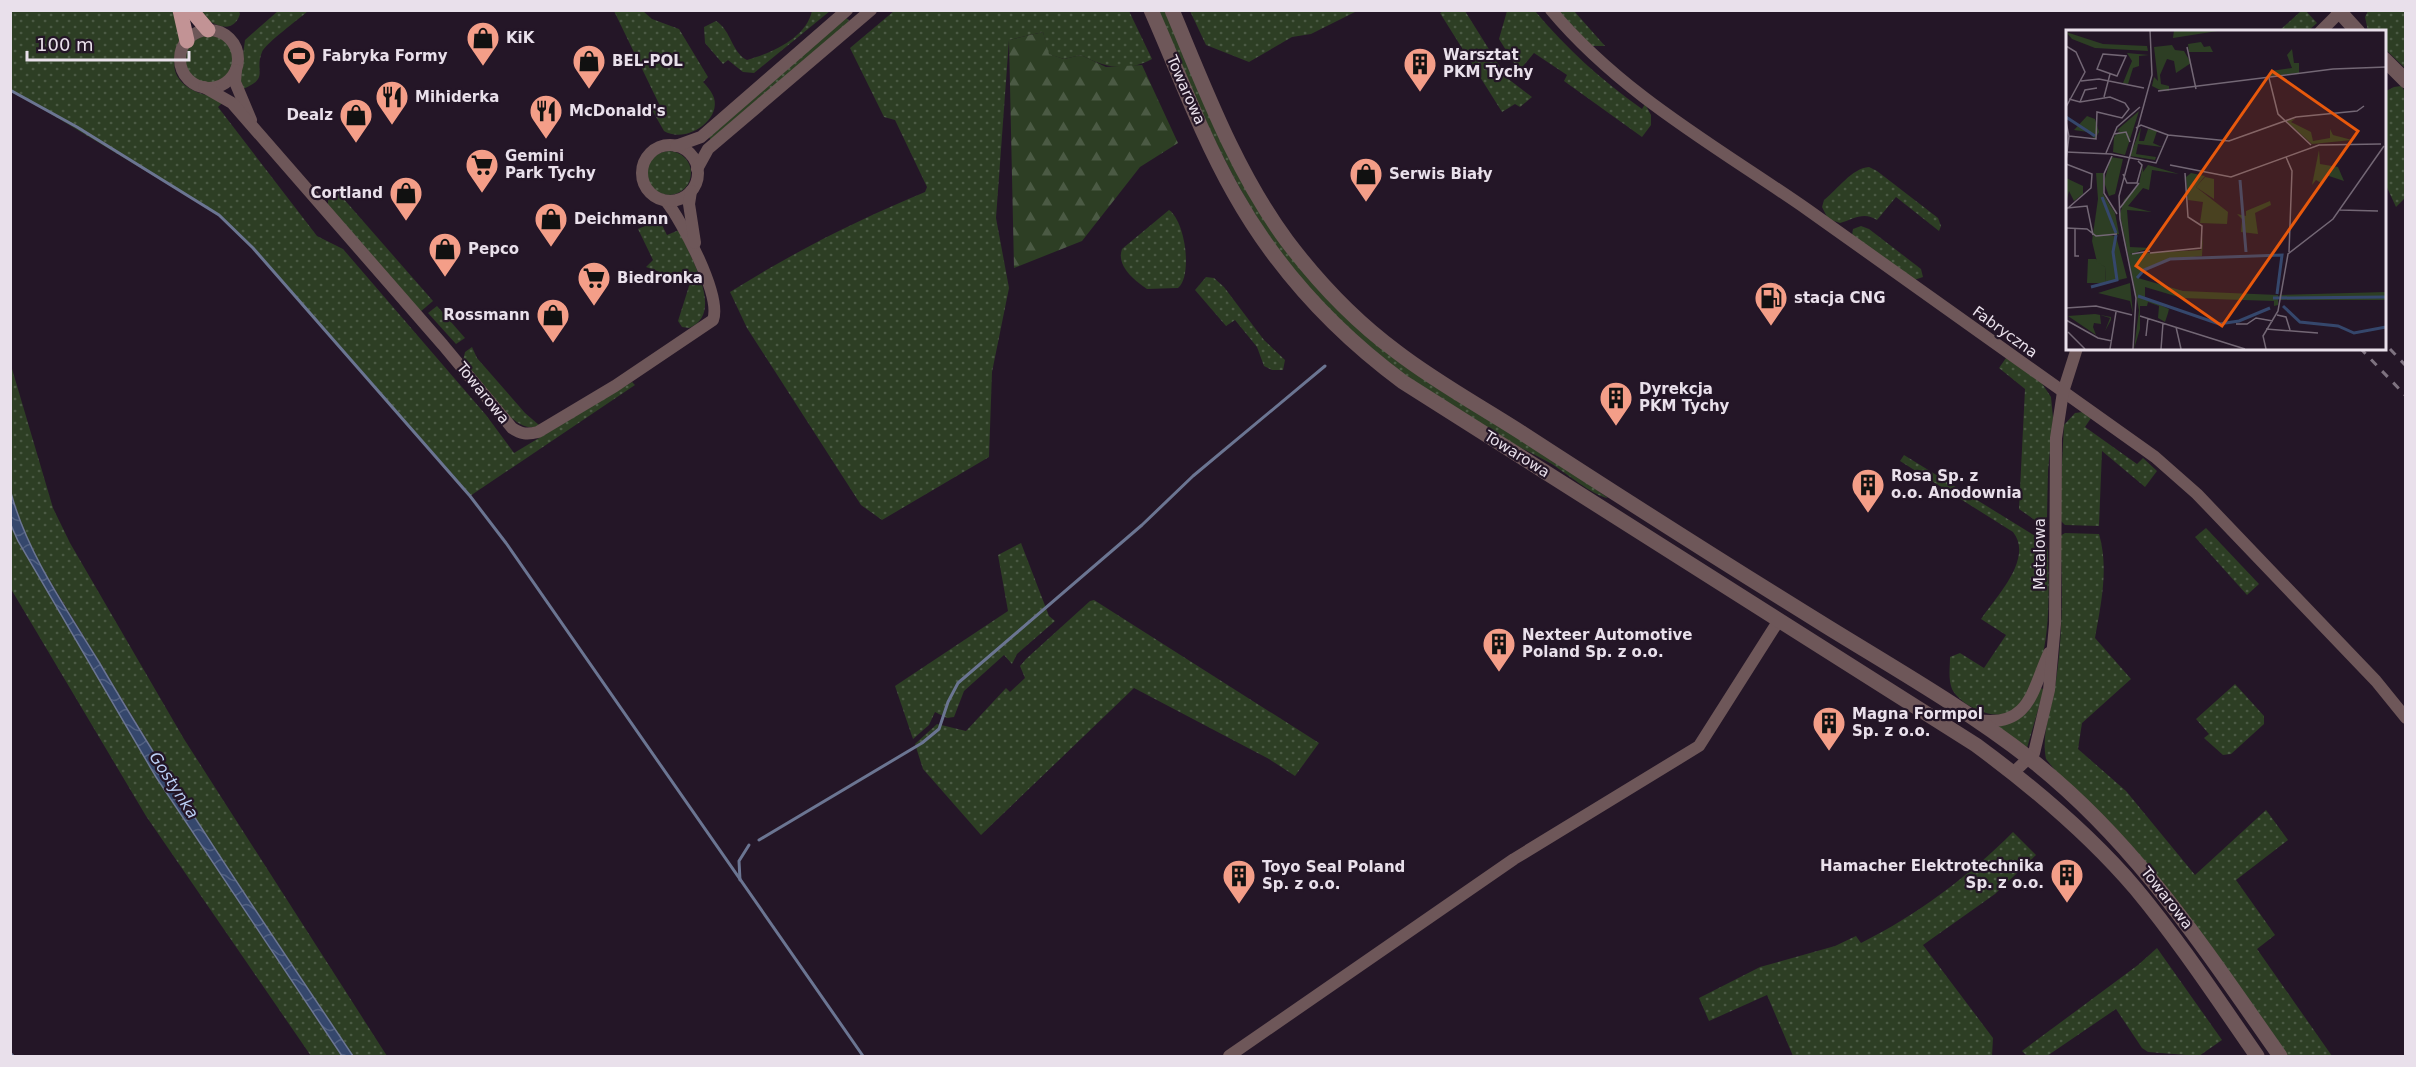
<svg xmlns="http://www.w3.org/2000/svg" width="2416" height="1067" font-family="'DejaVu Sans',sans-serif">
<defs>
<pattern id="grass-dots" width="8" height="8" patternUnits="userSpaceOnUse" patternTransform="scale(1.5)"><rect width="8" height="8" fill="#2d3e24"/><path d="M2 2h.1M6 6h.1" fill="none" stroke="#4b5a44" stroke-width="1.8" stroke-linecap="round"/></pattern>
<pattern id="forest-firs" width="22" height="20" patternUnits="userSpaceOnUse" patternTransform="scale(1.5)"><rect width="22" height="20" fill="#2d3e24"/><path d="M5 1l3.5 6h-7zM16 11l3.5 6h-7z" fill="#4b5a44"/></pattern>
<pattern id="water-waves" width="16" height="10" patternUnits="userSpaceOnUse" patternTransform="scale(1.5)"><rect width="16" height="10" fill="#35476c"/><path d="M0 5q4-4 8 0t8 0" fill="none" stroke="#526181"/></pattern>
</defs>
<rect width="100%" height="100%" fill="#241627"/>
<g fill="url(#grass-dots)">
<polygon points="1269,10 1274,12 1357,11 1311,34 1292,37 1249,62 1206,45 1190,11"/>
<polygon points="1445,10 1465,11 1507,78 1532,97 1520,107 1515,104 1502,112 1440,13"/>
<path d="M10,11H174C176,17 180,26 180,33C181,53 162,69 189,88C200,95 212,95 223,102L218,107L317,236L343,249L486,415L514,453L632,382L635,385L470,496L253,248L219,215L11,90Z"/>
<path d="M195,11H239L240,14C232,39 207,21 195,11Z"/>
<path d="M278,11H308C300,18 265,44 262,52C254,72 270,78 243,89L240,77L245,40Z"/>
<path d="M614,11H643L652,19L679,29L708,77L703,82C707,86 712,92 714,98C721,121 685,144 664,131L652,110L660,106Z"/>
<path d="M812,11H830L754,73L743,72L728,60L723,64L705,43L704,27L716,21C731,30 732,53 747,60C772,53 806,38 812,11Z"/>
<path d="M894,11H1129L1152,59C1126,73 1104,67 1081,55L1064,59L1048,54L1043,32L1009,40L996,218L1009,288L992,372L989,457L882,520L861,505L747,328L730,292C792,253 857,220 925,192L927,187L895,120L884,117L850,48Z"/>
<path d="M1157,11H1165L1221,139L1326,297L1608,498C1593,496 1565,472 1550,463C1534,454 1518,447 1502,437C1457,408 1408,381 1367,346C1259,257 1211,134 1157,11Z"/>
<path d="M1507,11H1535C1567,49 1601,80 1642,109L1645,104L1651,115V125L1642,137L1564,81L1567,75L1534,53L1519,71L1499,39Z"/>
<polygon points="1559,11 1574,11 1605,46 1591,46"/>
<polygon points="2301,11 2306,11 2317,23 2308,31 2279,31"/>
<polygon points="2368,11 2405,11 2405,68 2385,49 2384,32 2368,31 2365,17"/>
<polygon points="846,18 849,20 843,28 711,140 708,136"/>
<circle cx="209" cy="59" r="24"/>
<polygon points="2401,86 2405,91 2405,198 2396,207 2385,183 2384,92 2394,87"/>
<circle cx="669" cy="173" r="22"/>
<path d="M1869,167L1877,171L1938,218L1941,226L1939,231L1896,197L1877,220C1864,211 1853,219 1840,223L1828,219L1822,207L1824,200C1837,190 1852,168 1869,167Z"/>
<polygon points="335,189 433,301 420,312 328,205 328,196"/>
<path d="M1169,210C1185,221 1193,275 1178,288L1147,289C1134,280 1116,266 1122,249Z"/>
<path d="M654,222L662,225L667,235L679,230C689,255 726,314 689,328L682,327L678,321L690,283L646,267L653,260L638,229Z"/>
<polygon points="1861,226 1869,229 1921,269 1923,277 1914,280 1852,236 1853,229"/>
<polygon points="1206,277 1214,278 1224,287 1264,340 1285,360 1283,370 1272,370 1264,366 1257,347 1235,320 1226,326 1195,290"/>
<polygon points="437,306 465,338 456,344 428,313"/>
<path d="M472,347L477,358L525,413L539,425C517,440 476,377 463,361L465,352Z"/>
<polygon points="2006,358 2041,382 2051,397 2053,418 2048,471 2047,517 2039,523 2019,509 2025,389 1999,368"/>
<polygon points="10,362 53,508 70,543 184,739 387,1056 353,1056 190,811 30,548 11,493"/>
<polygon points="2083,412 2091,418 2085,427 2137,464 2143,458 2157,471 2145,487 2102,451 2099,526 2065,525 2059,519 2064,425 2075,413"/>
<path d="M1904,455L2045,542L2048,551C2049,595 2052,656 2027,695C2022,703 2017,710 2008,713C1991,720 1960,705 1952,689C1948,679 1950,667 1950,657L1960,653L1984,668L2006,635L1981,619C1996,597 2034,558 2013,532L1900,461Z"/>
<polygon points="11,525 156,777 342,1056 311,1056 146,816 11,589"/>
<polygon points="2206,528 2259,584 2247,595 2195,537"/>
<path d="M2065,533L2099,534C2109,568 2101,604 2095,638L2131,679L2082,723L2078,749L2126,791L2195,875L2266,810L2288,840L2236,880L2275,935L2257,949L2332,1056H2287L2046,759C2041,734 2051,711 2055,687C2063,638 2063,585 2060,536Z"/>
<polygon points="1021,543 1049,616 1055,621 1017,654 1012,664 1004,655 964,691 954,717 947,718 935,712 929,725 913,739 895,686 1008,611 998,555"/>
<polygon points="1094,600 1319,743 1295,776 1269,759 1134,688 981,835 923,769 915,744 937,724 966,731 1006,688 1010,692 1025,678 1020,666 1026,659 1090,601"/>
<polygon points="2235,684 2264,716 2264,724 2231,754 2223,755 2204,738 2209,734 2196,719"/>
<path d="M2040,688L2044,689L2027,748L1995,727C2023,719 2030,715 2040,688Z"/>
<path d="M2013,832L2036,855L1995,894L1923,945L1993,1038L1992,1056H1793L1767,995L1709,1021L1699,998L1760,967L1835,946L1856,936L1861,943C1917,915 1969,876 2013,832Z"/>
<polygon points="2157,948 2222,1040 2199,1056 2148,1052 2142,1048 2116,1009 2047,1056 2027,1056 2022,1051 2138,965"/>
</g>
<polygon fill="url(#forest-firs)" points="1043,32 1049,54 1064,59 1081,55 1106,67 1142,65 1178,143 1140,167 1082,241 1014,268 1009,40"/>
<path fill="url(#water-waves)" stroke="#6b7592" stroke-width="1.5" d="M11,493C28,555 66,608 99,662C178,797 266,926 353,1056H342L156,777L18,541L11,525Z"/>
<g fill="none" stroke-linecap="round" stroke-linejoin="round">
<g stroke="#6b7592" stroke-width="3">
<polyline points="10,90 77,127 219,215 253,248 470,496 506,543 863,1056"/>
<polyline points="759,840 922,743 939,729 948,702 958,683 1142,525 1193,476 1325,366"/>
<polyline points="740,880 739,861 749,845"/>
<polyline points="10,1053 13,1056"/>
</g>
<g stroke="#6e5759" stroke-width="12">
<path d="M1551,10C1622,95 1719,148 1808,210C1924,292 2039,375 2155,457L2197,494L2376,681L2406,718"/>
<circle cx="209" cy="59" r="29"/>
<polyline points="2320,32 2340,12"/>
<polyline points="236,70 235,82 251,120"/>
<path d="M204,87L232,103L443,345L512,428C521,434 527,435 538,432L615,386L713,320C722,296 682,221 666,201"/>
<circle cx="670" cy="173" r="28"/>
<polyline points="676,146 701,137 847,10"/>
<polyline points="697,169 708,149 871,10"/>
<polyline points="691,191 689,204 695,243"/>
<path d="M1978,720C2030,728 2032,690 2049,653"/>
<polyline points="2014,772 2034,753 2049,690 2055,624 2056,438 2063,392 2077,348"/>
<polyline points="1229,1056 1514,859 1699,746 1779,620"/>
</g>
<g stroke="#6e5759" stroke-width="15">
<path d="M1151,10C1178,71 1201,135 1234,193C1276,268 1334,331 1403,382L1976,745C2033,787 2090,835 2136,889C2180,942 2218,1000 2257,1056"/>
<path d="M1172,10C1205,89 1236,172 1287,241C1318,282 1355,321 1397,352C1436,382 1480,406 1522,433C1622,498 1724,563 1826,626C1894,668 1966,709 2029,758C2135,841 2204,948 2280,1056"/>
<polyline points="2338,10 2358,32"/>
<polyline points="2384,59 2406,81"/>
</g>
<g stroke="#c29395" stroke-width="15">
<polyline points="180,10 187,41"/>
<polyline points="191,10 208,30"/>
</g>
<g stroke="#7e7280" stroke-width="3" stroke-dasharray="8 8" stroke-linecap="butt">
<polyline points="2360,348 2406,396"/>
<polyline points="2390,349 2406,366"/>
</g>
</g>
<defs>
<g id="shop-pin" transform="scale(1.725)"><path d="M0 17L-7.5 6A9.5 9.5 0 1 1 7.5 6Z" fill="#f49e88" stroke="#241627"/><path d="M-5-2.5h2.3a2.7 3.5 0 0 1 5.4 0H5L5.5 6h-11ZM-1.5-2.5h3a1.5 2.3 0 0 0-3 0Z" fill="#111"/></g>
<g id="stadium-pin" transform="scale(1.725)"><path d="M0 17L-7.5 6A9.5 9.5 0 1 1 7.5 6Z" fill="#f49e88" stroke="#241627"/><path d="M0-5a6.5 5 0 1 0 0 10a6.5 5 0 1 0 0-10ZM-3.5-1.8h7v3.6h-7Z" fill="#111"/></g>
<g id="building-pin" transform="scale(1.725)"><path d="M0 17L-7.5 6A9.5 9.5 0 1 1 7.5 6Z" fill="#f49e88" stroke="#241627"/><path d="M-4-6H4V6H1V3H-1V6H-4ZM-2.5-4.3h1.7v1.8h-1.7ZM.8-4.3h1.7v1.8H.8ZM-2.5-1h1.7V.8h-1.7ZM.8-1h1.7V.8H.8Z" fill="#111"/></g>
<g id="restaurant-pin" transform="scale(1.725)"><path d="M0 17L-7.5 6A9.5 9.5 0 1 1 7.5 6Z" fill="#f49e88" stroke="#241627"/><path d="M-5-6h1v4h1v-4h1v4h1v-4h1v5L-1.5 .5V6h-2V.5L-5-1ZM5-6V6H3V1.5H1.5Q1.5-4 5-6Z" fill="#111"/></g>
<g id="supermarket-pin" transform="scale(1.725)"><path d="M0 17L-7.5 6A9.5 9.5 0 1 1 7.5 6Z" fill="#f49e88" stroke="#241627"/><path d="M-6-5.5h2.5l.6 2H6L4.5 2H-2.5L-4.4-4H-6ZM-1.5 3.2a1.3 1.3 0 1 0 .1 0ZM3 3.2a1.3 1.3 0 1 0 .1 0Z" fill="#111"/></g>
<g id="fuel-pin" transform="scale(1.725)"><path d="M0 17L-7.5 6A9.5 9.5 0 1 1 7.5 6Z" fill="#f49e88" stroke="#241627"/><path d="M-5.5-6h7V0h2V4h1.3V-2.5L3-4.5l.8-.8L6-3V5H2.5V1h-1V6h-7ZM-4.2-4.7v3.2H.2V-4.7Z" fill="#111"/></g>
</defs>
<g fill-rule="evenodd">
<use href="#shop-pin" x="483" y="38"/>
<use href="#stadium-pin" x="299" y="56"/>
<use href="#shop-pin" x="589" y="61"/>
<use href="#building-pin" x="1420" y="64"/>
<use href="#restaurant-pin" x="392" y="97"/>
<use href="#restaurant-pin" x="546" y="111"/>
<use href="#shop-pin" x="356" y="115"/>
<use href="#supermarket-pin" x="482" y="165"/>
<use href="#shop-pin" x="1366" y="174"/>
<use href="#shop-pin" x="406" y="193"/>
<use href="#shop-pin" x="551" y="219"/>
<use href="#shop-pin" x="445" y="249"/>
<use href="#supermarket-pin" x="594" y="278"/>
<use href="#fuel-pin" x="1771" y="298"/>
<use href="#shop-pin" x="553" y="315"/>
<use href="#building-pin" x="1616" y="398"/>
<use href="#building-pin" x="1868" y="485"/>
<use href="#building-pin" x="1499" y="644"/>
<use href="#building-pin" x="1829" y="723"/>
<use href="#building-pin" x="2067" y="875"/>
<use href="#building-pin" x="1239" y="876"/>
</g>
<g text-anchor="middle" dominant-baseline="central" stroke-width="4.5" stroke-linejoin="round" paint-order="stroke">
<g font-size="15" font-weight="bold" fill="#e9e0eb" stroke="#241627" text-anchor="start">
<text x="506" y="38">KiK</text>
<text x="1443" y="55">Warsztat<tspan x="1443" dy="17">PKM Tychy</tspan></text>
<text x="322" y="56">Fabryka Formy</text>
<text x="612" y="61">BEL-POL</text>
<text x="415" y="97">Mihiderka</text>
<text x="569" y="111">McDonald's</text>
<text x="333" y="115" text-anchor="end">Dealz</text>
<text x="505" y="156">Gemini<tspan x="505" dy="17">Park Tychy</tspan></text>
<text x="1389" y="174">Serwis Biały</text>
<text x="383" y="193" text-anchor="end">Cortland</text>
<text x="574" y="219">Deichmann</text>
<text x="468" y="249">Pepco</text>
<text x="617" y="278">Biedronka</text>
<text x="1794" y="298">stacja CNG</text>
<text x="530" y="315" text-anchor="end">Rossmann</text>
<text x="1639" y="389">Dyrekcja<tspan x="1639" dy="17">PKM Tychy</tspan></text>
<text x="1891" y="476">Rosa Sp. z<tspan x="1891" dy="17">o.o. Anodownia</tspan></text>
<text x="1522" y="635">Nexteer Automotive<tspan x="1522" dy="17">Poland Sp. z o.o.</tspan></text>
<text x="1852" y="714">Magna Formpol<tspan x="1852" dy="17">Sp. z o.o.</tspan></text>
<text x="2044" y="866" text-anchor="end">Hamacher Elektrotechnika<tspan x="2044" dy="17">Sp. z o.o.</tspan></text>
<text x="1262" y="867">Toyo Seal Poland<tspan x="1262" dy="17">Sp. z o.o.</tspan></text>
</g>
<g font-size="15" fill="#e9e0eb" stroke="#241627">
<text transform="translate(1186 90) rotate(66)">Towarowa</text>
<text transform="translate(2005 332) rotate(36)">Fabryczna</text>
<text transform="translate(483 393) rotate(51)">Towarowa</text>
<text transform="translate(1517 454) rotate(32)">Towarowa</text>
<text transform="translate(2040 554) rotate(-90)">Metalowa</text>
<text transform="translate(2167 898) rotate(52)">Towarowa</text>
</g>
<g font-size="16" font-style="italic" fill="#bbcff5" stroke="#241627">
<text transform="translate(174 785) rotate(57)">Gostynka</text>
</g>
</g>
<g transform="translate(2066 30)">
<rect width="320" height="320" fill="#241627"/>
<path d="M106,15L109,20L118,21L125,33L110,43L108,31L101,29L94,45L95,54L103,56V61L94,60L86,56L88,47L92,51L88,17ZM226,19L228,33H233V43L204,46L205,41L226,38L221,25ZM61,23L83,25L73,26V36L67,38L62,54L57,53L66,31ZM73,81L59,125L47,122L48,107L54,100L50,101ZM21,86L29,89L33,102L29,109L22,102L8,100ZM229,89L225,92L245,102L247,111L264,108V99L267,105L286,110L246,114L220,91ZM75,97L73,111H78L82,99L91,101L87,113L96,117L72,114L70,124L90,127L89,130L64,126ZM253,120L254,134L272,137L278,151L260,145L257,154L250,150L246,155ZM45,127L57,129L49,164L43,166L38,152ZM77,135V142L82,135L113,144L86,140L83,160L77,158L62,176L86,182L61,180L64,217L85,218L64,224L135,220L137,206L136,226L99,230L78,240L72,248L117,261L212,265V275L208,276V271L116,268L79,257V268L103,279L102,283L99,292L92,288L93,276L82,272L81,276H74V299L68,319L73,280L54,184L58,170L73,154ZM125,143L139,146L130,157L162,182L161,194L134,193L137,172L122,170L120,147ZM0,148L17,156V164L8,171L3,161L0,173ZM204,171L205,175L189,183L192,204L175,202L176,189L171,184L180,186V181ZM22,229H30L39,237L40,253H21ZM64,253L67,284L64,271L32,263ZM319,262V270H214L213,265ZM29,284L45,287V290L39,301L44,288L34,285L35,294L28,293L27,297L30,305L2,286Z" fill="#2d3e24"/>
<path d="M108,0H158L107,8ZM0,2L37,14L81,16L82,21L29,18L6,9ZM135,12L138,17L144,16L147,22H123L122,14ZM139,147L148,149V169L130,157Z" fill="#2d3e24"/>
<path d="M30,143H37V164L49,183L53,204L42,206H50L61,248L40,253L39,237L31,232L26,211L32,169Z" fill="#2d3e24"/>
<path fill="none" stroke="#35476c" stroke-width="3" d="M0,87L29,106M174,150L180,222M36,167L50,203M71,248L78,240L104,229L216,225L211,264M25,257L51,250L47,222L50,205M72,266L153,294L173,291L204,278M207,268L320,267M217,276L234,292L272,296L288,303L320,297"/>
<path fill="none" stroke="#736775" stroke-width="1.5" d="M0,16L10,22L19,42L0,77M121,17L130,59M37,24L60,26L51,46L31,39ZM203,48L212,84L245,115M15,51L33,49L78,58M92,61L267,39L320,37M38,67L44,44M3,69L14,72L44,67L59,73L63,79L56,88L31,82L30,109L3,106M14,72L19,60L31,58M0,92L3,106L0,131M48,104L60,102L64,112M102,105L163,111L230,87L291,81L298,76M0,122L45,124L90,133L102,105L75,95L70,98M40,123L51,97L74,77M46,126L38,144V163L51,184M220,127L226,141L223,222M0,134L26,144L25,158L2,178M104,135L165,147L253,115L315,114M57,144L61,153H71L76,135L72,131M1,178L21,176L27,205M54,178L73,153M274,180L312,181M0,198L21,199L30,206L51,204M9,199V226H13M84,223L135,218L136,196L122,187L119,143M66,224L84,221M0,278L30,276L66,285M211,285L220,287L224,300M74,286L179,319M0,290L32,308L46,311M170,294H181L190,288L207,291M110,297L115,319M200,299L252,303M2,302L19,319M80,306L82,288M44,319L50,282M67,319L70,268L54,189L53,166L86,45L84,0M95,319L97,293M200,319L197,306L212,281L222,224L267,189L318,116"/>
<path fill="#e8590c" fill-opacity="0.15" stroke="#e8590c" stroke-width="3" d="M206,41L292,101L156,296L70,236Z"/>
<rect width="320" height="320" fill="none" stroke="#e9e0eb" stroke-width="3"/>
</g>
<rect width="2416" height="1067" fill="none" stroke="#e9e0eb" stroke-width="24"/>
<path d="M27 51v9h162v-9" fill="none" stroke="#e9e0eb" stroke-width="3"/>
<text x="36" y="51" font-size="18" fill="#e9e0eb" stroke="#241627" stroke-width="4.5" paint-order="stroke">100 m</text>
</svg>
